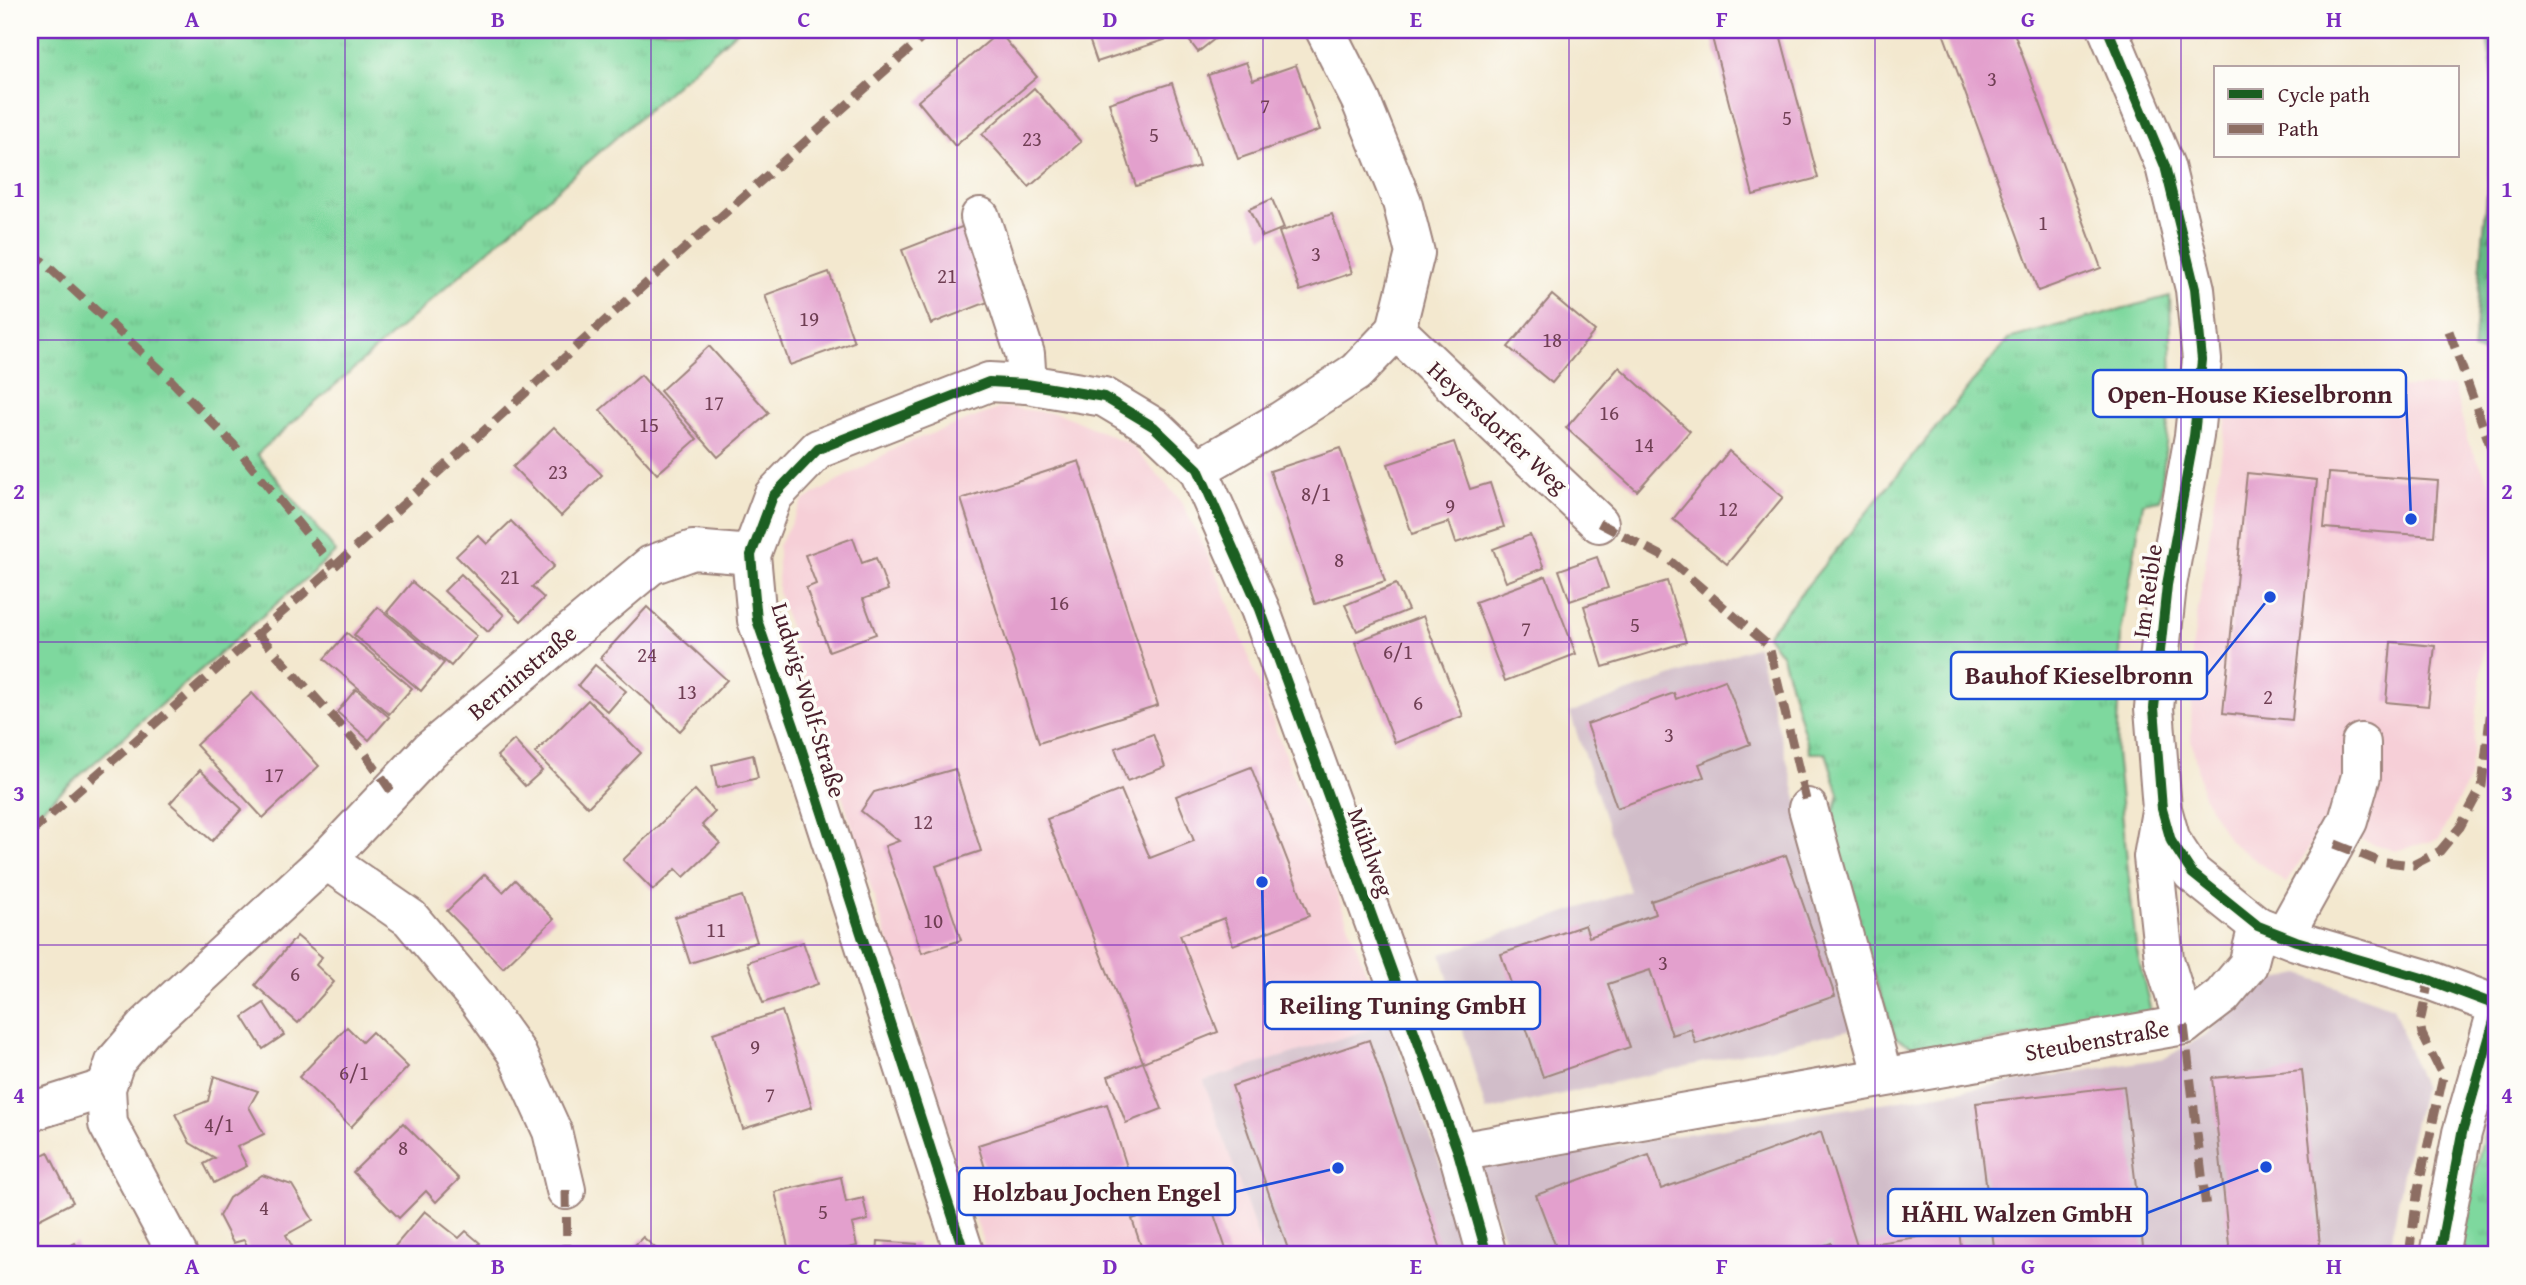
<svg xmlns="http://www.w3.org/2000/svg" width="2526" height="1285" font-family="'Gentium Book Plus',serif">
<defs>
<pattern id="grass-tufts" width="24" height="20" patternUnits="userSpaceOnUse" patternTransform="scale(1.75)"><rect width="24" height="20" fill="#7ed89e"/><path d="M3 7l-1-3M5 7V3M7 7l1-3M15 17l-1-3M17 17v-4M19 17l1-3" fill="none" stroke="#6eb988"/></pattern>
<pattern id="forest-firs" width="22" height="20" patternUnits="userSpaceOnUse" patternTransform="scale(1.75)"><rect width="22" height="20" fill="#66b885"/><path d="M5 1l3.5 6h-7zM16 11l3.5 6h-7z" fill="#56956d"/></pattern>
</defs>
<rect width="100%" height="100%" fill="#fdfcf7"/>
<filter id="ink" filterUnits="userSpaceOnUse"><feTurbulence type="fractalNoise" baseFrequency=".0143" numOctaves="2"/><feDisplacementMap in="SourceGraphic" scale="14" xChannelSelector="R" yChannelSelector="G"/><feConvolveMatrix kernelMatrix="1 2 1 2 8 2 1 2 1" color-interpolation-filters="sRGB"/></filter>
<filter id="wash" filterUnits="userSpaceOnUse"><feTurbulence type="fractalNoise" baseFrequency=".00686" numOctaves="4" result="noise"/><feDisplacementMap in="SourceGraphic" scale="28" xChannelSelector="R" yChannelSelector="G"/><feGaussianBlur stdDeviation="1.57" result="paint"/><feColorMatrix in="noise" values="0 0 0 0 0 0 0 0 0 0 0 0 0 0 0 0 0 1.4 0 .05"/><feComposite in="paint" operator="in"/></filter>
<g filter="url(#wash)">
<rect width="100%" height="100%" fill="#f3e8cf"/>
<g fill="#f6cfd7">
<polygon points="2454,386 2468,442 2494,489 2495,561 2469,779 2439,839 2395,851 2323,827 2286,883 2229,841 2203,795 2191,740 2192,650 2231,391"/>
<polygon points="1003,407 1061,414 1130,444 1182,502 1222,585 1386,1025 1205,1081 1264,1255 987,1255 778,592 778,546 803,501 901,445"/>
</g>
<g fill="#d1bdc9">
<polygon points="1757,646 1857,1028 1486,1111 1441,954 1630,891 1570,713"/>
<polygon points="2300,974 2393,1007 2423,1087 2403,1173 2389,1255 1510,1255 1478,1167 2165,1058 2207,1034 2255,984"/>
<polygon points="1390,1023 1473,1255 1264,1255 1204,1081"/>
</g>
<g fill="url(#grass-tufts)" stroke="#647c64" stroke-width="2">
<polygon points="30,30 738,30 257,454 336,552 32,817 30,817"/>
<polygon points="2170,296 2172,387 2160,500 2143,503 2121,632 2116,753 2136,947 2151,1012 2032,1035 1922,1051 1896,1038 1826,839 1839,794 1826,753 1810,753 1782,656 1767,635 2008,339"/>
<polygon points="2496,1082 2496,1255 2460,1255 2476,1169"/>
</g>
<polygon fill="url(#forest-firs)" stroke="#586c58" stroke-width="2" points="2486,30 2496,30 2496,357 2473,350 2496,96"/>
<g id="blocks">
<g fill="#e3a0cd">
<polygon points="1086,30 1164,30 1167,39 1097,62"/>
<polygon points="1181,30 1226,30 1198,52"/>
<polygon points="1710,30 1779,30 1818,178 1753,195"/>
<polygon points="1942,30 2013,30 2101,268 2038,291"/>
<polygon points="999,32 1037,77 955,146 918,101"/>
<polygon points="1246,62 1253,80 1296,65 1320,130 1238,159 1208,75"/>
<polygon points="1172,83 1199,166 1136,186 1109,103"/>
<polygon points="1034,88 1081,142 1029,187 982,134"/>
<polygon points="1272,199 1284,228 1262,237 1249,209"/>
<polygon points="1332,214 1352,273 1300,291 1279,232"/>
<polygon points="964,226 993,300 931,324 902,250"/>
<polygon points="829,272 854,342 790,365 765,295"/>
<polygon points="1552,295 1595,331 1552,383 1508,347"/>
<polygon points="709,346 769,413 718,457 660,391"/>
<polygon points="1619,367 1690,431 1637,491 1566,428"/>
<polygon points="641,375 697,439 657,474 600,410"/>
<polygon points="554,427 602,475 561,516 513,467"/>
<polygon points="1454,442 1470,489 1490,483 1504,527 1456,543 1449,522 1412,534 1388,464"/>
<polygon points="1340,448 1385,581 1315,604 1270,471"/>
<polygon points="1729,451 1783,497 1727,564 1673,519"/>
<polygon points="1079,461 1158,705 1039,743 961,499"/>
<polygon points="2247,473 2317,480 2292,720 2223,713"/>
<polygon points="2329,473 2438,481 2434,536 2324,528"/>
<polygon points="511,521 554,566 532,587 544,598 521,621 456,556 478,535 487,544"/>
<polygon points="1530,535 1544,568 1506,582 1493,549"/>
<polygon points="853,538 862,563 876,558 888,590 863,599 876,634 829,651 806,588 816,584 805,555"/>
<polygon points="1597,557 1608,588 1570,601 1559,570"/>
<polygon points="461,574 504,615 488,632 444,591"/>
<polygon points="1546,576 1576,654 1505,681 1475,602"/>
<polygon points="1667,581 1686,642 1603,667 1584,606"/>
<polygon points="412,582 477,636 451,666 387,612"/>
<polygon points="1396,584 1408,610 1357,631 1345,605"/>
<polygon points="378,607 444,663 421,691 354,635"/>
<polygon points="647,607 727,680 680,731 600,658"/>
<polygon points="1423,616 1463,716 1395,743 1355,642"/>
<polygon points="347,633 412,688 389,714 324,659"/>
<polygon points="2391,642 2435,646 2428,706 2386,702"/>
<polygon points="595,665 626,691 608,712 578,685"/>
<polygon points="1725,680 1750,744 1699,764 1704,777 1617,808 1587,724 1674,693 1676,699"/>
<polygon points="356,689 389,717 369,740 337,712"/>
<polygon points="252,693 319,766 263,818 196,745"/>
<polygon points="588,700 641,753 588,807 535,753"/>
<polygon points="1153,734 1165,767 1127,781 1115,748"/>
<polygon points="514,740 542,771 525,786 497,756"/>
<polygon points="753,755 758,778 717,788 712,765"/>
<polygon points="1251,767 1309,916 1233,945 1224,918 1180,935 1218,1032 1143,1062 1047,819 1121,790 1150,858 1194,841 1176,796"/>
<polygon points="955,769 981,851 936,866 961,940 922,953 885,846 899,841 861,811 874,792"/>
<polygon points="200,770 242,809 212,841 170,803"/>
<polygon points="695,790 715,812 702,825 720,843 684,877 676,869 653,890 623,860"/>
<polygon points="1786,855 1835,996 1696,1044 1691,1029 1672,1035 1650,970 1608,984 1630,1047 1543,1077 1501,954 1585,925 1589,937 1655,914 1651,901"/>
<polygon points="485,874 503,892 515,880 554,919 503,968 447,911"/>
<polygon points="742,896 757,942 690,963 675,917"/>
<polygon points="297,936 322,957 316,965 334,982 298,1023 255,985"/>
<polygon points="803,942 818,984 763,1003 748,962"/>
<polygon points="264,1003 284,1035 263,1049 243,1017"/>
<polygon points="782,1011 812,1107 743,1129 713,1033"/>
<polygon points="347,1027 362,1042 372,1032 408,1067 351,1127 299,1077"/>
<polygon points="1369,1040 1443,1255 1290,1255 1232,1086"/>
<polygon points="1143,1062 1162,1109 1126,1123 1108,1076"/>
<polygon points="2302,1070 2321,1255 2230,1255 2212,1078"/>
<polygon points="214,1076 258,1091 249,1107 264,1134 237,1147 247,1166 214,1183 204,1164 215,1158 190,1143 175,1114 208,1101"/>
<polygon points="2124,1086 2144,1255 1995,1255 1976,1103"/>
<polygon points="1107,1104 1127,1167 997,1208 978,1145"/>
<polygon points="403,1123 459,1179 436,1202 426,1191 399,1218 353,1172"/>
<polygon points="1821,1132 1857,1246 1959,1231 1962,1255 1832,1255 1831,1243 1796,1255 1559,1255 1536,1195 1649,1155 1661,1189"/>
<polygon points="48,1152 73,1202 30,1224 30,1161"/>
<polygon points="262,1175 292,1185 313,1220 286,1235 297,1255 252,1255 244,1240 233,1243 219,1216 229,1198"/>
<polygon points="841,1177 846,1202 863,1198 868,1220 852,1224 857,1246 818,1255 790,1255 775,1192"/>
<polygon points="1207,1194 1228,1255 1144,1255 1132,1219"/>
<polygon points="425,1211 459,1238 466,1231 480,1243 469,1255 407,1255 395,1246"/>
<polygon points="643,1237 663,1255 625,1255"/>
<polygon points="878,1241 917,1244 916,1255 877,1255"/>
<polygon points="75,1243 81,1255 52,1255"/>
</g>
</g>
</g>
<g filter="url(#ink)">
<use href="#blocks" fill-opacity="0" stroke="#9e847d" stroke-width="2"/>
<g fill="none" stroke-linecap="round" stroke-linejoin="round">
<g stroke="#9e847d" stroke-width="42">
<g id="minor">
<polyline points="2108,30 2165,166 2195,289 2202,360 2194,436 2167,585 2154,708 2162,809 2171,841 2192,873 2258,926 2296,941 2429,980 2496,1005"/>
<polyline points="980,217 1025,354 1027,384"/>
<polyline points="1396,330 1599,523"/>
<polyline points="1198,469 1281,421 1356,372 1396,330 1415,253 1402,202 1361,101 1325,30"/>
<polyline points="1808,808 1883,1077"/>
<polyline points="2161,811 2153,857 2164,959 2184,1025"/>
<polyline points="326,860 410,918 477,998 516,1052 552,1131 566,1190"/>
<polyline points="2284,936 2348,821 2361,776 2361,743"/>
<polyline points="30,1112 106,1088"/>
<polyline points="1458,1152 2184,1025 2222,996 2248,965 2258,926"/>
<polyline points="178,1255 108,1124 106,1088 115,1062 145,1027 326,860 430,750 651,565 693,550 751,555"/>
<polyline points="965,1255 795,729 757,620 751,555 773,496 818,449 989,382 1027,384 1104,397 1154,427 1198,469 1260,609 1458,1152 1487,1255"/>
<polyline points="2439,1255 2462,1133 2496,1014"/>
</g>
</g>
<use href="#minor" stroke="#fff" stroke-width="38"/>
<g stroke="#8d6e63" stroke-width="9" stroke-dasharray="18 9" stroke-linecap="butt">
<polyline points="30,250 161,370 234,445 334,567"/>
<polyline points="2449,331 2496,462"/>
<polyline points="1599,523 1668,559 1769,646 1808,808"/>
<polyline points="258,634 361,748 391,791"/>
<polyline points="30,833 334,567 673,259 931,30"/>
<polyline points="2335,844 2378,861 2413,865 2440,851 2460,827 2482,786 2496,666"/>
<polyline points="2184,1025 2206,1208"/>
<polyline points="566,1190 567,1255"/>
<polyline points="2409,1255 2418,1189 2443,1077 2422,1034 2420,1023 2429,980"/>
</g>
<g stroke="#fdfcf7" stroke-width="15">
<g id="cycleway">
<polyline points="2108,30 2165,166 2195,289 2202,360 2194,436 2167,585 2154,708 2162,809 2171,841 2192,873 2258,926 2296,941 2429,980 2496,1005"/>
<polyline points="965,1255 795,729 757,620 751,555 773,496 818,449 989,382 1027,384 1104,397 1154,427 1198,469 1260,609 1458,1152 1487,1255"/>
<polyline points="2439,1255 2462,1133 2496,1014"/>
</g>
</g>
<use href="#cycleway" stroke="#1b5e20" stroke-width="10"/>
</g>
</g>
<path fill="none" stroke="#7b2cbf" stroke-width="2" stroke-opacity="0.55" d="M345,30V1255M651,30V1255M957,30V1255M1263,30V1255M1569,30V1255M1875,30V1255M2181,30V1255M30,340H2496M30,642H2496M30,945H2496"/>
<g text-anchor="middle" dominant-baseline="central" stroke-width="7" stroke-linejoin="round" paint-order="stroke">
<g font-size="21" fill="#703f54">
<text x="1992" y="78">3</text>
<text x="1265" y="105">7</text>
<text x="1787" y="117">5</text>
<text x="1154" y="134">5</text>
<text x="1032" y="138">23</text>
<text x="2043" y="222">1</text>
<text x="1316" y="253">3</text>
<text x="947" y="275">21</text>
<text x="809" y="318">19</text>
<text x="1552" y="339">18</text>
<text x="714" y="402">17</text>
<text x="1609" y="412">16</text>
<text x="649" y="424">15</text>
<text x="1644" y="444">14</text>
<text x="558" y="471">23</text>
<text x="1316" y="493">8/1</text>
<text x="1450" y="505">9</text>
<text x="1728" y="508">12</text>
<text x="1339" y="559">8</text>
<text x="510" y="576">21</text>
<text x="1059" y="602">16</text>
<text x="1635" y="624">5</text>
<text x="1526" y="628">7</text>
<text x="1398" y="651">6/1</text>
<text x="647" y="654">24</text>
<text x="687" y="691">13</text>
<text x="2268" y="696">2</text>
<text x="1418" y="702">6</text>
<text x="1669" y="734">3</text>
<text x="274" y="774">17</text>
<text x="923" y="821">12</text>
<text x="933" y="920">10</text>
<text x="716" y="929">11</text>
<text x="1663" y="962">3</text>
<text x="295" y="973">6</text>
<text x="755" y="1046">9</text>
<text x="354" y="1072">6/1</text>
<text x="770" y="1094">7</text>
<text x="219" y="1124">4/1</text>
<text x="403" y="1147">8</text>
<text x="264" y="1207">4</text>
<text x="823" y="1211">5</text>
</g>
<g font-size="24" fill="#4a1f2b" stroke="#fdfcf7">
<text transform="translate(1498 427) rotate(43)">Heyersdorfer Weg</text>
<text transform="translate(2147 591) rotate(-82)">Im Reible</text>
<text transform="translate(522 672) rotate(-40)">Berninstraße</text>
<text transform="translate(809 700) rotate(73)">Ludwig-Wolf-Straße</text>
<text transform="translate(1371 852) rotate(70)">Mühlweg</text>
<text transform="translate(2097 1040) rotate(-10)">Steubenstraße</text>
</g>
</g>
<path fill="none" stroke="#1d4ed8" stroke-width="2.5" d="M2411 519L2406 394M2270 597L2207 675M1262 882L1265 1005M1338 1168L1235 1192M2266 1167L2147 1213"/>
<g fill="#1d4ed8" stroke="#fdfcf7" stroke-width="2.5">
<circle cx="2411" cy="519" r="7"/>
<circle cx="2270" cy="597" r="7"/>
<circle cx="1262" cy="882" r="7"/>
<circle cx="1338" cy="1168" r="7"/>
<circle cx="2266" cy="1167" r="7"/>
</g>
<g fill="#fdfcf7" stroke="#1d4ed8" stroke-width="2.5">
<rect x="2093" y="370" width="313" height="47" rx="7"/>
<rect x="1951" y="652" width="256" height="47" rx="7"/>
<rect x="1265" y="982" width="275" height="47" rx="7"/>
<rect x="959" y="1168" width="276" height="47" rx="7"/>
<rect x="1888" y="1189" width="259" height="47" rx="7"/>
</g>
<g font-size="26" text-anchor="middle" font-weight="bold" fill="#4a1f2b">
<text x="2250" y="403">Open-House Kieselbronn</text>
<text x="2079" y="684">Bauhof Kieselbronn</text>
<text x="1403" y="1014">Reiling Tuning GmbH</text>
<text x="1097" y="1201">Holzbau Jochen Engel</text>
<text x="2017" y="1222">HÄHL Walzen GmbH</text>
</g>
<rect width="2526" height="1285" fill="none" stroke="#fdfcf7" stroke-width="77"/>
<rect x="2214" y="66" width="245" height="91" fill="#fdfcf7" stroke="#b5a4a5" stroke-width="2"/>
<rect x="2228" y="89" width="35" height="10" fill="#1b5e20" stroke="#b5a4a5" stroke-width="2"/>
<text x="2278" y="102" font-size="21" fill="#4a1f2b">Cycle path</text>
<rect x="2228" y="124" width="35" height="10" fill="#8d6e63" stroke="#b5a4a5" stroke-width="2"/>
<text x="2278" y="136" font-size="21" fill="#4a1f2b">Path</text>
<rect x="38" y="38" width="2450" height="1208" fill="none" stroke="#7b2cbf" stroke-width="2.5"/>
<g font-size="23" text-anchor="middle" font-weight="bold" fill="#7b2cbf">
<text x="192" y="27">A</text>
<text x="498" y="27">B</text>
<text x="804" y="27">C</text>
<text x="1110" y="27">D</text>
<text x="1416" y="27">E</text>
<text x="1722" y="27">F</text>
<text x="2028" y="27">G</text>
<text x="2334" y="27">H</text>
<text x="19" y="197">1</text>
<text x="2507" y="197">1</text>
<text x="19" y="499">2</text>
<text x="2507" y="499">2</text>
<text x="19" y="801">3</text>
<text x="2507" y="801">3</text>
<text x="19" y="1103">4</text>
<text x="2507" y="1103">4</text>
<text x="192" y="1274">A</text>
<text x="498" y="1274">B</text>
<text x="804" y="1274">C</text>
<text x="1110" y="1274">D</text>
<text x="1416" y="1274">E</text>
<text x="1722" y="1274">F</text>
<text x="2028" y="1274">G</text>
<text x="2334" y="1274">H</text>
</g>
</svg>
